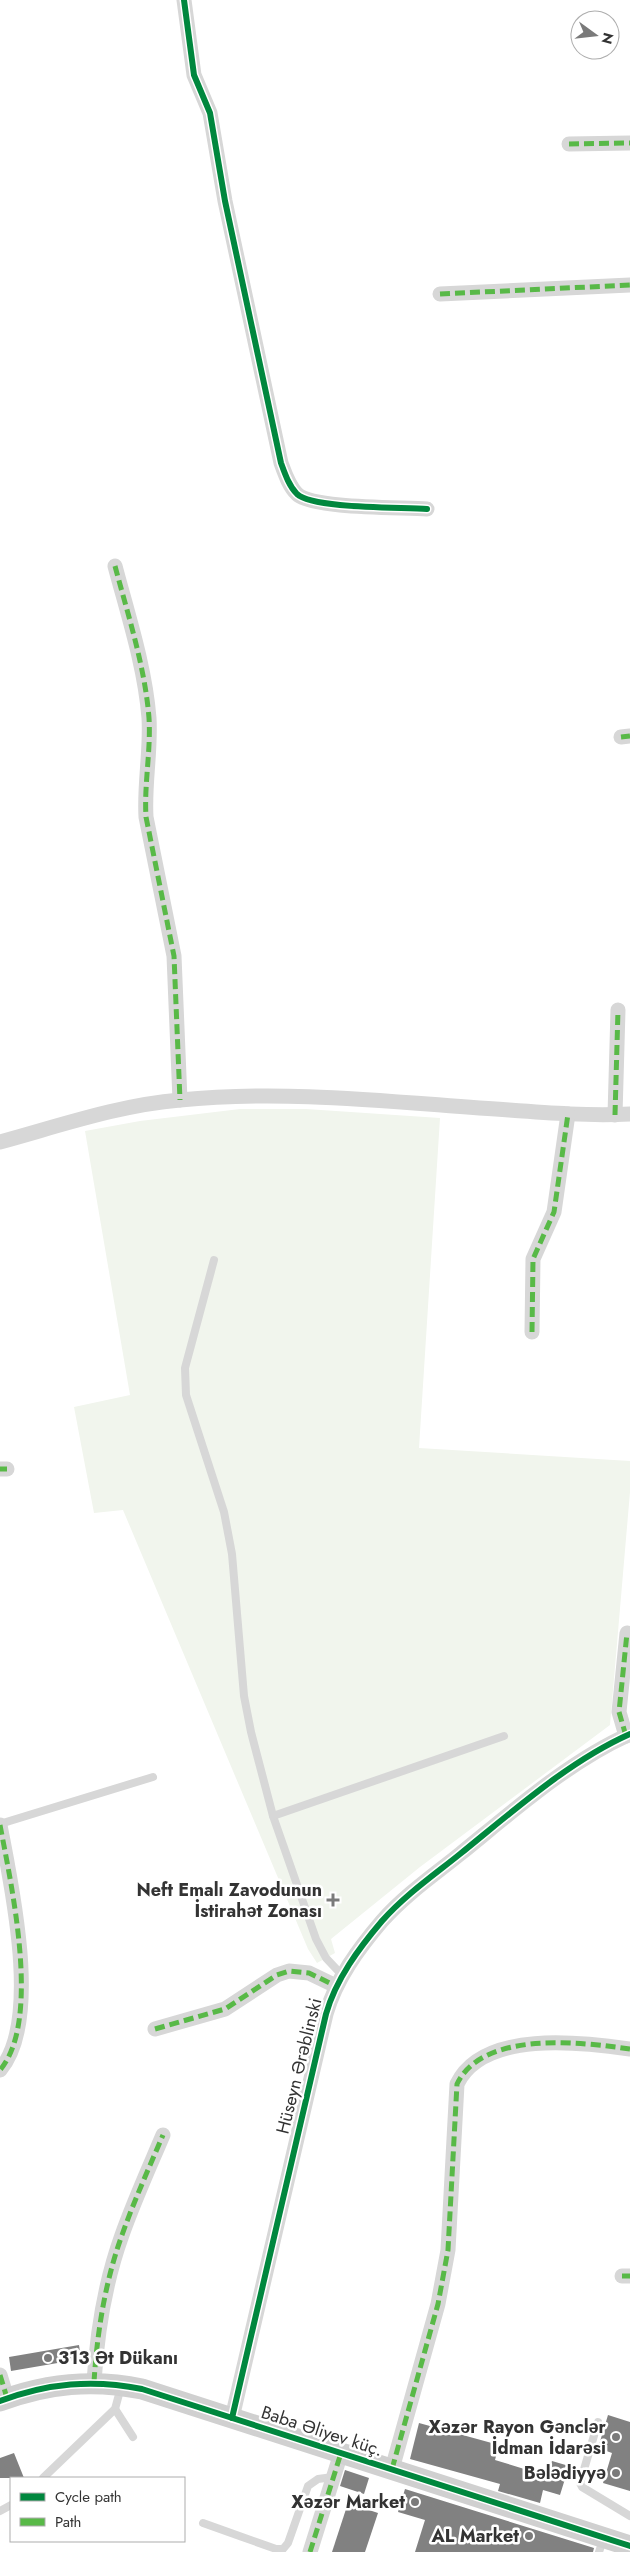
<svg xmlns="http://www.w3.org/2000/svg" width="630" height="2552" font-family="Jost,sans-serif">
<rect width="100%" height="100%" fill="#fff"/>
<polygon fill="#f1f5ed" points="240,1109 306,1109 440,1118 419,1448 630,1461 630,1492 610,1725 420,1867 331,1939 335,1953 317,1963 308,1949 123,1510 94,1513 74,1407 130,1395 85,1131 140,1121"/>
<g fill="#818181">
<polygon points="79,2345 81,2359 11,2371 9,2357"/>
<polygon points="608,2415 630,2422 630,2491 603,2483 612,2453 598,2448"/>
<polygon points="419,2423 499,2445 495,2460 547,2476 552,2461 569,2466 560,2495 543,2490 540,2503 498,2491 500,2484 410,2459"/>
<polygon points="14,2453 24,2478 0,2478 0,2458"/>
<polygon points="345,2470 369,2478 364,2494 340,2486"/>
<polygon points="405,2489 594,2548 593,2552 415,2552 425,2520 398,2512"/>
<polygon points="348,2503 378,2513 365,2552 332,2552"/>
</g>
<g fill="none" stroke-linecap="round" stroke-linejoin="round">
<g stroke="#d7d7d7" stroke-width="8">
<polyline points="214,1260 185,1368 186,1395 224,1512 232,1554 244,1696 251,1732 273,1816 316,1939 326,1958 342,1975"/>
<polyline points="273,1816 504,1736"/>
<polyline points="0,1824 153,1777"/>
<polyline points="115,2409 133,2437"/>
<polyline points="598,2422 580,2483 582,2487 630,2516"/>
<polyline points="43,2478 115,2409 121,2387"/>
<polyline points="0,2511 11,2505"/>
<polyline points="203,2523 276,2549 283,2549 288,2543 308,2486 318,2479 333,2477"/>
<polyline points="599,2552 603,2540"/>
</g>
<g stroke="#d7d7d7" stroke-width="15">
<path d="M184,0L194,75L210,113L225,201L281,463C285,474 289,486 297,494C313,509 402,507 427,509"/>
<polyline points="569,144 630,143"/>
<polyline points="440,294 630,285"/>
<path d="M115,566C128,615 145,667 149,718C151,751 144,784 146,817L174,956L180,1100"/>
<polyline points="621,737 630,736"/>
<polyline points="615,1115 618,1010"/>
<path d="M0,1142C59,1126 119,1105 180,1100C289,1089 400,1103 509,1110C549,1113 590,1116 630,1114"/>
<polyline points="532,1332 533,1259 554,1212 568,1114"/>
<polyline points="0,1469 7,1469"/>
<polyline points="626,1736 619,1712 627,1633"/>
<path d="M0,1825C11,1884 42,2021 0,2070"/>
<polyline points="155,2029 225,2009 277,1975 289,1971 309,1973 336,1986"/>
<polyline points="622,2276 630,2276"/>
<polyline points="0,2375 7,2398"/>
<path d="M94,2382C97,2333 105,2282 122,2235C134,2201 149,2168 163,2135"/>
<path d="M232,2418L326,2014C336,1979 359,1948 382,1921C405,1895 434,1875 460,1854C512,1812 569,1761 630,1734"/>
<path d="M392,2469L438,2304L448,2250L457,2084C483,2030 581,2042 630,2049"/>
<polyline points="310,2552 341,2453"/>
</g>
<path stroke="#d0d0d0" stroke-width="21" d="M0,2401C48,2383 93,2379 142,2389L630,2546"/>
<g stroke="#58b947" stroke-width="5" stroke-dasharray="10 5" stroke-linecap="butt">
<polyline points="569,144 630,143"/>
<polyline points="440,294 630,285"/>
<path d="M115,566C128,615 145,667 149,718C151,751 144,784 146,817L174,956L180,1100"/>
<polyline points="621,737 630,736"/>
<polyline points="615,1115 618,1010"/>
<polyline points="532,1332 533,1259 554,1212 568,1114"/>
<polyline points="0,1469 7,1469"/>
<polyline points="626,1736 619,1712 627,1633"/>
<path d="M0,1825C11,1884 42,2021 0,2070"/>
<polyline points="155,2029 225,2009 277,1975 289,1971 309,1973 336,1986"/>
<polyline points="622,2276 630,2276"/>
<polyline points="0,2375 7,2398"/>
<path d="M94,2382C97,2333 105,2282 122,2235C134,2201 149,2168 163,2135"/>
<path d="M392,2469L438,2304L448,2250L457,2084C483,2030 581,2042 630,2049"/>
<polyline points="310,2552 341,2453"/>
</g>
<g stroke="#fff" stroke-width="9">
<g id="cycleway">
<path d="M184,0L194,75L210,113L225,201L281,463C285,474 289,486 297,494C313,509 402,507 427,509"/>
<path d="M0,2401C48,2383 93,2379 142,2389L630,2546"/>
<path d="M232,2418L326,2014C336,1979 359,1948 382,1921C405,1895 434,1875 460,1854C512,1812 569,1761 630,1734"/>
</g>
</g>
<use href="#cycleway" stroke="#00873e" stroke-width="6"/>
</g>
<g fill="#7a7a7a" stroke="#fff" stroke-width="2">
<path d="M330.5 1892.5h5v5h5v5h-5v5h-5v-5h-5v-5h5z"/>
<circle cx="48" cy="2358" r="5"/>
<circle cx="616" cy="2437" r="5"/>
<circle cx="616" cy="2473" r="5"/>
<circle cx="415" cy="2502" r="5"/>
<circle cx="529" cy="2536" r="5"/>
</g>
<g text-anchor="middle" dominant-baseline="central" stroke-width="5" stroke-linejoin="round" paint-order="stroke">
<g font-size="18" font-weight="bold" fill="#333" stroke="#fff" text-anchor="end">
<text x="322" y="1890">Neft Emalı Zavodunun<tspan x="322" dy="21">İstirahət Zonası</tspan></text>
<text x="58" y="2358" text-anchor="start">313 Ət Dükanı</text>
<text x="606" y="2427">Xəzər Rayon Gənclər<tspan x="606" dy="21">İdman İdarəsi</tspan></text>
<text x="606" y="2473">Bələdiyyə</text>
<text x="405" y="2502">Xəzər Market</text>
<text x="519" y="2536">AL Market</text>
</g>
<g font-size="18" fill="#333" stroke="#fff">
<text transform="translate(299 2066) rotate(-76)">Hüseyn Ərəblinski</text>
<text transform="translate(322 2431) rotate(18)">Baba Əliyev küç.</text>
</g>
</g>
<rect x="10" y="2477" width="175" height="65" fill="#ffffff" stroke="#adadad"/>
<rect x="20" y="2493" width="25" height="8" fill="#00873e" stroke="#adadad"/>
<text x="55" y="2502" font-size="15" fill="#333333">Cycle path</text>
<rect x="20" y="2518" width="25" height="8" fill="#58b947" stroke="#adadad"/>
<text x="55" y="2527" font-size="15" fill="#333333">Path</text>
<g transform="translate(595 35) rotate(105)"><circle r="24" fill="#ffffff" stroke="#adadad"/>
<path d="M0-4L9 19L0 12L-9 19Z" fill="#7a7a7a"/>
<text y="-8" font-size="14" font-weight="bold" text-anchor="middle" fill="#333333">N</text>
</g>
</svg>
